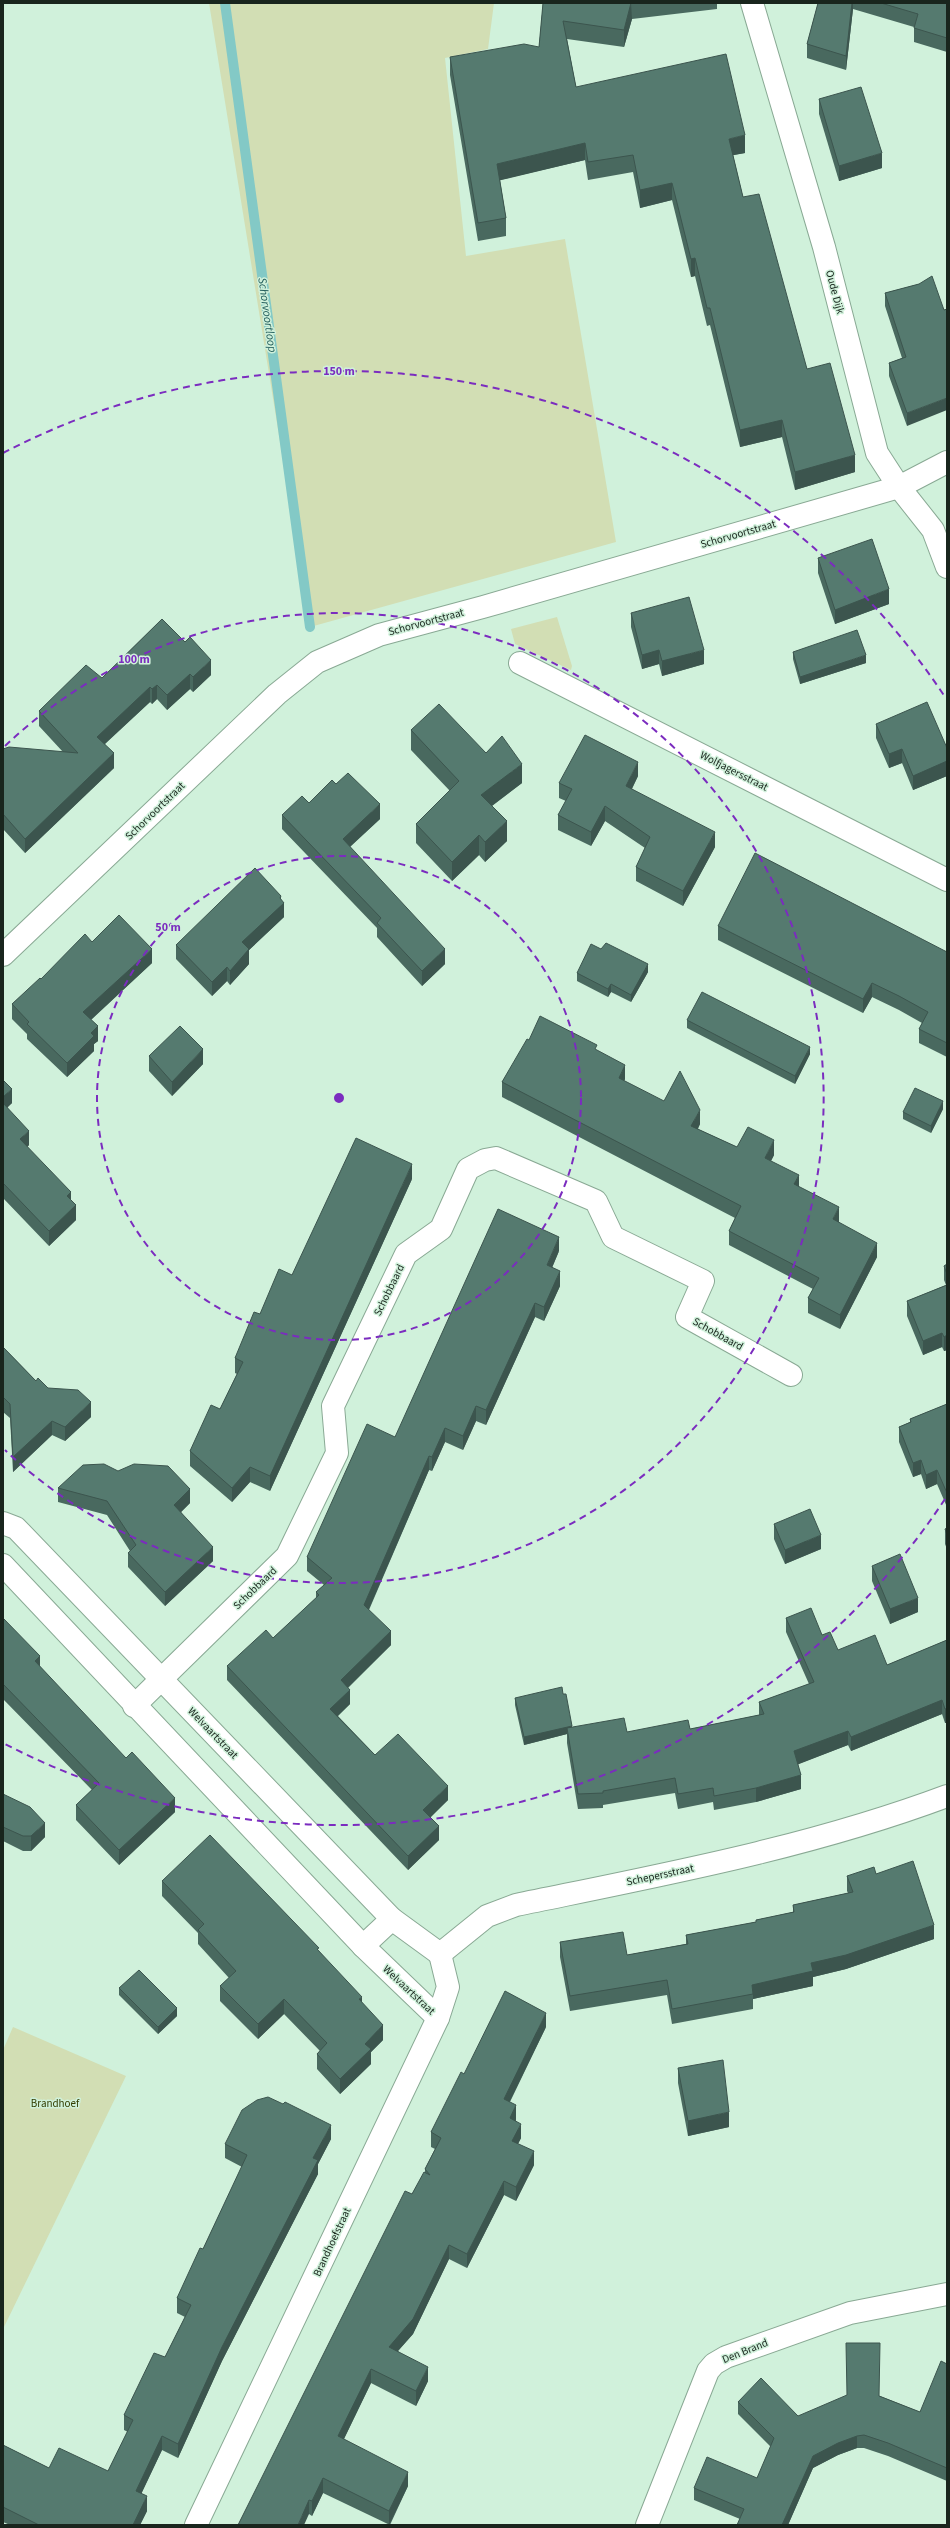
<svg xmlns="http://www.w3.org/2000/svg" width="950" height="2528" font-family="'Source Sans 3',sans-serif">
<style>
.green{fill:#d2deb4}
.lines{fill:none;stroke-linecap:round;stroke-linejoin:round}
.stream{stroke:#83c9c6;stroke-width:10}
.minor-casing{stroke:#89a994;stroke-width:24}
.minor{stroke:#fff;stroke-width:22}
.wall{fill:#49695f}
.shaded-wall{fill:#3c554e}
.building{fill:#557a6f;stroke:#3c554e}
.ring{fill:none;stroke:#7b2cbf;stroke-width:2;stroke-dasharray:7 5}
.labels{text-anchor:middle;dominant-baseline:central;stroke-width:3;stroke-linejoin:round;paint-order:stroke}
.street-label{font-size:11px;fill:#19251d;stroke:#d0f1db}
.park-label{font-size:11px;fill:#323d00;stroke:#d0f1db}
.water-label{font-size:12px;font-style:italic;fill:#235e5c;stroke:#d0f1db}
.centre{fill:#7b2cbf;stroke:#d0f1db;stroke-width:2}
.ring-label{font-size:12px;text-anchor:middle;font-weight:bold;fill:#7b2cbf;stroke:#d0f1db;stroke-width:3;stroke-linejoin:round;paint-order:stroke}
</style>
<rect width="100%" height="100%" fill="#d0f1db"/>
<g class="green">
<polygon points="209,3 494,3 488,49 445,58 466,256 565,239 616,542 310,627"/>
<polygon points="557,617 572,666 571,670 515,644 511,629"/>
<polygon points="13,2027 126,2076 4,2327 3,2050"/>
</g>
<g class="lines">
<polyline class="stream" points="225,3 310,627"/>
<g class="minor-casing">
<g id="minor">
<polyline points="752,3 824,247 877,453 899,487 933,530 947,567"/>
<polyline points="520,663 947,880"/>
<polyline points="3,955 277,694 317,662 379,635 483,607 899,487 947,462"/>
<path d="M3,1523L16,1528L392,1919L440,1954L487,1916L516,1905C661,1875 808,1848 947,1796"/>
<polyline points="3,1565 363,1946 438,2018"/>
<polyline points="134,1706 287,1556 337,1453 333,1406 406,1254 441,1229 468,1169 485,1160 496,1158 596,1201 613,1237 703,1281 687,1317 791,1375"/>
<polyline points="363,1946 392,1919"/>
<polyline points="196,2525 438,2018 448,1987 440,1954"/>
<polyline points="647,2525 708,2371 714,2364 726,2357 850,2313 947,2294"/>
</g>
</g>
<use href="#minor" class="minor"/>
</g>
<g class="wall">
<polygon points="543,3 717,3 717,9 632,19 624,47 567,39 576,87 745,153 733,155 743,197 807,369 855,472 795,490 782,437 740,447 710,325 707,326 695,276 691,277 672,200 640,208 633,172 588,180 585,160 500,180 506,218 506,236 478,241 450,75 450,57 539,47"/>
<polygon points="818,3 947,3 947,52 914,42 914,27 853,9 846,70 807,58 807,44"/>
<polygon points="819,99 882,168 839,181 819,114"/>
<polygon points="919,284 907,426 889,376 889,363 902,358 885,306 885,293"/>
<polygon points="818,558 889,604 835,624 818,573"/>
<polygon points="631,613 704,664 662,676 659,664 642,669 631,627"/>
<polygon points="162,619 211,675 193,692 190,689 167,710 157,699 152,704 150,702 105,744 114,768 25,853 3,829 3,749 63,752 39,726 39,711 102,678"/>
<polygon points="793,652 866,663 800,684 793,659"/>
<polygon points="876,724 947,748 947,776 913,790 902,763 889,768 876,738"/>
<polygon points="411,730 486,753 522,783 492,806 507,841 485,862 479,855 452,881 416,843 416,824 450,791 411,750"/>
<polygon points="638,776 632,789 715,847 683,906 636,881 636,867 645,848 605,821 591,846 558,830 558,815 566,801 559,798 559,783"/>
<polygon points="336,784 380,819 350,847 445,964 422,986 377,937 377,928 282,829 282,815 309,803"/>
<polygon points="281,900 284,917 249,950 249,964 230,985 227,981 212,996 176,959 176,945"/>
<polygon points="718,926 947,952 947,1057 919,1043 919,1029 922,1023 899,1010 872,997 863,1013 718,940"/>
<polygon points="92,942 152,963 91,1020 98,1041 94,1044 94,1051 67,1077 27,1039 27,1034 12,1019 12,1004 41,979"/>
<polygon points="601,949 648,972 631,1002 611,992 608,997 577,981 577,973"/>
<polygon points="687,1020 810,1054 795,1084 687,1028"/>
<polygon points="529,1040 597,1051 625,1079 624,1081 700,1124 698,1129 737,1147 774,1155 771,1161 799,1187 839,1222 877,1257 840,1329 808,1313 808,1298 813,1289 729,1245 729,1231 735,1218 502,1097 502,1082"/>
<polygon points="149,1056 203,1064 172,1096 149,1071"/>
<polygon points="3,1080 12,1103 7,1107 29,1145 27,1147 71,1200 76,1220 49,1246 3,1198"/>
<polygon points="943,1109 931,1133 903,1119 903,1112"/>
<polygon points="412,1179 270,1491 250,1482 232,1502 190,1466 190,1451 220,1409 237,1374 235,1373 235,1358 260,1314 292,1275"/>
<polygon points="559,1251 552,1268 560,1286 544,1321 535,1317 486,1425 476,1421 463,1450 445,1442 432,1471 429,1470 369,1610 391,1645 348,1688 350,1704 338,1716 375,1755 448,1800 430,1817 439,1840 408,1870 227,1680 227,1666 273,1638 316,1598 316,1592 324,1585 307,1571 307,1557 395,1437"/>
<polygon points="947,1264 947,1350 944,1351 942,1347 923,1355 907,1316 907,1301 946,1285 944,1280 944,1266"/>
<polygon points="3,1347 36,1381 48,1388 91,1417 65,1441 52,1435 13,1472 10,1418 3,1412"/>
<polygon points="947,1404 947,1507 937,1484 926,1489 921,1474 913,1477 899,1442 899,1427 910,1422 910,1419"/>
<polygon points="118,1471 190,1503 181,1512 213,1561 165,1606 128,1567 128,1553 130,1551 107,1515 58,1502 58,1488"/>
<polygon points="774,1524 821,1549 785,1564 774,1539"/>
<polygon points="947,1528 947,1549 945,1544 945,1529"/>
<polygon points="872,1566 918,1612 890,1624 872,1581"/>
<polygon points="3,1618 40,1667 175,1812 119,1865 76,1820 76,1805 92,1790 3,1699"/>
<polygon points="786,1618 822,1635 838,1650 887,1665 947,1640 945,1723 942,1714 851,1751 848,1745 798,1764 801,1789 756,1802 714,1810 713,1802 678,1809 675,1793 603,1805 603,1808 578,1809 567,1743 567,1734 524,1745 515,1705 515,1698 563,1694 572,1727 627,1732 690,1729 759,1715 759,1702 809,1684 786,1632"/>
<polygon points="3,1794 45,1837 31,1851 23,1851 3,1841"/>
<polygon points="876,1874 934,1939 846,1969 813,1977 813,1986 753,1999 753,2009 672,2024 667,1995 570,2011 560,1957 560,1942 627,1955 686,1944 686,1935 756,1922 756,1920 793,1912 793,1905 848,1893 847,1891 847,1876"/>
<polygon points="162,1881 319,1951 362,2003 383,2040 371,2052 371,2064 340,2094 317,2069 317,2054 320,2051 284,2014 258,2039 220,2001 220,1986 229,1978 198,1944 198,1933 162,1896"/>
<polygon points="119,1988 177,2016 158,2034 119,1995"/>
<polygon points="546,2027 510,2102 516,2119 516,2121 521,2138 518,2144 534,2165 516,2201 504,2195 467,2268 449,2259 413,2334 398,2351 428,2381 416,2406 371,2383 344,2439 408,2486 390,2525 323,2493 312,2516 309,2514 238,2525 412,2194 425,2172 425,2169 435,2149 431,2147 431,2132 464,2074"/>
<polygon points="678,2068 729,2127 688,2136 678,2083"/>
<polygon points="331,2139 318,2164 318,2174 222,2361 178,2458 162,2450 141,2494 147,2511 140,2525 10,2525 3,2522 3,2445 49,2468 108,2471 128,2432 124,2430 124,2415 165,2357 185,2317 177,2313 177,2298 203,2249 242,2167 225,2158 225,2144"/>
<polygon points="947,2364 947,2481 888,2456 864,2448 857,2448 838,2455 813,2468 788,2525 737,2525 740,2519 694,2500 694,2488 757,2478 771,2447 738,2414 738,2402 798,2416 880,2396 920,2412"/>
</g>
<g class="shaded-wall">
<polygon points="631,3 632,19 624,47 624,30"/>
<polygon points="852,3 853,3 853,9 846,70 846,56"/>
<polygon points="745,135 745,153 729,156 729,139"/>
<polygon points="585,143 585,160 497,181 497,164"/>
<polygon points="882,153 882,168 839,181 839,166"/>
<polygon points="672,183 672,200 640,208 640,190"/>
<polygon points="695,258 695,276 691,277 691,259"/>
<polygon points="947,398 947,410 907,426 907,413"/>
<polygon points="782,420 782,437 740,447 740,430"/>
<polygon points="855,455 855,472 795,490 795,472"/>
<polygon points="889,589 889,604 835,624 835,610"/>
<polygon points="659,650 659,664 642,669 642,655"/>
<polygon points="704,650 704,664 662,676 662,661"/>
<polygon points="866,655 866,663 800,684 800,677"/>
<polygon points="211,660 211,675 193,692 193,677"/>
<polygon points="190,674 190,689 167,710 167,695"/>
<polygon points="157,685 157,699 152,704 152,689"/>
<polygon points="150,687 150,702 97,751 97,737"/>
<polygon points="902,749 902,763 889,768 889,754"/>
<polygon points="114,753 114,768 25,853 25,839"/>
<polygon points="947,761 947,776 913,790 913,776"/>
<polygon points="638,762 638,776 626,800 626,786"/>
<polygon points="522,764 522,783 481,814 481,795"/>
<polygon points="380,804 380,819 343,853 343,839"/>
<polygon points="605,806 605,821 591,846 591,832"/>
<polygon points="507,821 507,841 485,862 485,842"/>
<polygon points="715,832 715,847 683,906 683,891"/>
<polygon points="479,835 479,855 452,881 452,862"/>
<polygon points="281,896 281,905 284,903 284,917 249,950 249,964 230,985 230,971 242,942"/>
<polygon points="152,949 152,963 83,1027 83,1012"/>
<polygon points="445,949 445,964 422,986 422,971"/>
<polygon points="648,964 648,972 631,1002 631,995"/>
<polygon points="227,967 227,981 212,996 212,982"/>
<polygon points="872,983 872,997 863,1013 863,999"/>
<polygon points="611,984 611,992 608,997 608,989"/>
<polygon points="98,1026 98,1041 94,1044 94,1051 67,1077 67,1063 91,1033"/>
<polygon points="810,1047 810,1054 795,1084 795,1076"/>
<polygon points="203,1049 203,1064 172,1096 172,1082"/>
<polygon points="625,1065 625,1079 619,1093 619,1078"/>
<polygon points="12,1089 12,1103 3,1112 3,1097"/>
<polygon points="943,1101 943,1109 931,1133 931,1126"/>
<polygon points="700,1110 700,1124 691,1140 691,1126"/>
<polygon points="29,1131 29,1145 20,1154 20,1139"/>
<polygon points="774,1140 774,1155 765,1172 765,1158"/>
<polygon points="412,1164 412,1179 270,1491 270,1476"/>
<polygon points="799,1175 799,1189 794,1184"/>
<polygon points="71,1192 71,1207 67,1196"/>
<polygon points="76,1205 76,1220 49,1246 49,1231"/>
<polygon points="839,1207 839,1222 833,1234 833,1219"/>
<polygon points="559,1237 559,1251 547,1279 547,1265"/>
<polygon points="877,1243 877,1257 840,1329 840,1315"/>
<polygon points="560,1271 560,1286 544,1321 544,1307"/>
<polygon points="535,1303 535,1317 486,1425 486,1410"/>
<polygon points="942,1333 942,1347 923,1355 923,1341"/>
<polygon points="947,1335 947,1350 944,1351 944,1337"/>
<polygon points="91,1402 91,1417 65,1441 65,1427"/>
<polygon points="476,1406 476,1421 463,1450 463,1436"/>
<polygon points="52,1421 52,1435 13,1472 13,1457"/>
<polygon points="445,1428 445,1442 432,1471 432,1457"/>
<polygon points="429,1456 429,1470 364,1620 364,1605"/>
<polygon points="921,1460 921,1474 913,1477 913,1463"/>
<polygon points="250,1467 250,1482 232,1502 232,1488"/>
<polygon points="937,1470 937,1484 926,1489 926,1475"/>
<polygon points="190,1489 190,1503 174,1519 174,1505"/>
<polygon points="821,1535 821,1549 785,1564 785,1550"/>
<polygon points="213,1547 213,1561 165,1606 165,1592"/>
<polygon points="918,1598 918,1612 890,1624 890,1609"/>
<polygon points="391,1631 391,1645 341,1694 341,1680"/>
<polygon points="40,1656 40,1671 35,1661"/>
<polygon points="350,1690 350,1704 330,1723 330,1709"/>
<polygon points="942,1700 942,1714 851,1751 851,1737"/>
<polygon points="947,1708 947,1723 945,1723 945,1709"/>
<polygon points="572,1726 572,1733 567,1728 567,1734 524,1745 524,1737"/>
<polygon points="848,1731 848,1745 794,1766 794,1751"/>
<polygon points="801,1775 801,1789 756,1802 756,1788"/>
<polygon points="448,1786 448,1800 423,1825 423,1810"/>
<polygon points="175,1798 175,1812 119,1865 119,1850"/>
<polygon points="45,1823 45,1837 31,1851 31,1836"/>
<polygon points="439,1826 439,1840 408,1870 408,1856"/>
<polygon points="934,1925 934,1939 846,1969 813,1977 813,1986 753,1999 753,1994 752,1985 811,1963"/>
<polygon points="362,1997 362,2012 359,1999"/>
<polygon points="284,1999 284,2014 258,2039 258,2024"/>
<polygon points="177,2008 177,2016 158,2034 158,2027"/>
<polygon points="546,2013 546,2027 504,2113 504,2099"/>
<polygon points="383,2025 383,2040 371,2052 371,2064 340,2094 340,2079 365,2044"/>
<polygon points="516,2105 516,2119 510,2133 510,2118"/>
<polygon points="729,2112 729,2127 688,2136 688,2121"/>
<polygon points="521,2124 521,2138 512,2155 512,2141"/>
<polygon points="331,2125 331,2139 318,2164 318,2174 222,2361 178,2458 178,2444 222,2347 313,2158"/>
<polygon points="534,2151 534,2165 516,2201 516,2187"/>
<polygon points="504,2181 504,2195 467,2268 467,2254"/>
<polygon points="449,2245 449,2259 413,2334 389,2361 389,2347"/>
<polygon points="428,2367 428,2381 416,2406 416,2391"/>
<polygon points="371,2369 371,2383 338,2451 338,2436"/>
<polygon points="162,2436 162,2450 136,2505 136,2491"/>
<polygon points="857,2436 857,2448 838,2455 813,2468 788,2525 782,2525 813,2456 838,2443"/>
<polygon points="408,2472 408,2486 389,2525 389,2511"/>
<polygon points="323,2478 323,2493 312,2516 312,2501"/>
<polygon points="147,2496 147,2511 140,2525 133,2525"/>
<polygon points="309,2500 309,2514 304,2525 298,2525"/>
</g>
<g class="building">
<polygon points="543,3 631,3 624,30 563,21 576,87 726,54 745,135 729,139 743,197 759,194 807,369 830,363 855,455 795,472 782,420 740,430 710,308 707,308 695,258 691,259 672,183 640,190 633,155 588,162 585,143 497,164 506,218 478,223 450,57 524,44 539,47"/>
<polygon points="818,3 852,3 846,56 807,44"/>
<polygon points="881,3 947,3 947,38 914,28 918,14"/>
<polygon points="861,87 882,153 839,166 819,99"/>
<polygon points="932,276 944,310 947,309 947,398 907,413 889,363 906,357 885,293 919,284"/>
<polygon points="872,539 889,589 835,610 818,558"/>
<polygon points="689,597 704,650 662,661 659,650 642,655 631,613"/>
<polygon points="162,619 185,642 190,637 211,660 193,677 190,674 167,695 157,685 152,689 150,687 97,737 114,753 25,839 3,814 3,749 9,747 78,753 39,711 86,665 102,678"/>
<polygon points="857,630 866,655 800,677 793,652"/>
<polygon points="927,702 947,748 947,761 913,776 902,749 889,754 876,724"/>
<polygon points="439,704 486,753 502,736 522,764 481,795 507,821 485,842 479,835 452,862 416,824 459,781 411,730"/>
<polygon points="585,735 638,762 626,786 715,832 683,891 636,867 650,837 605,806 591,832 558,815 572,789 559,783"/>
<polygon points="348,773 380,804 343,839 445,949 422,971 377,923 381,918 282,815 302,796 309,803 332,780 336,784"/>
<polygon points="755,853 947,952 947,1043 919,1029 928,1012 899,996 872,983 863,999 718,926"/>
<polygon points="255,868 281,896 280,898 284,903 242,942 249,949 230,971 227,967 212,982 176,945"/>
<polygon points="119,915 152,949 83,1012 98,1026 91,1033 94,1036 67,1063 27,1024 29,1022 12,1004 40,978 41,979 85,934 92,942"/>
<polygon points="606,943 648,964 631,995 611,984 608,989 577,973 591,944 601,949"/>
<polygon points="702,992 810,1047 795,1076 687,1020"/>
<polygon points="540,1016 597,1045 595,1049 625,1065 619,1078 664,1101 680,1071 700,1110 691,1126 737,1147 748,1127 774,1140 765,1158 799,1175 794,1184 839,1207 833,1219 877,1243 840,1315 808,1298 819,1278 729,1231 741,1206 502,1082 527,1039 529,1040"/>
<polygon points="180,1026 203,1049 172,1082 149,1056"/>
<polygon points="3,1080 12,1089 3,1097"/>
<polygon points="915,1088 943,1101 931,1126 903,1112"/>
<polygon points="3,1103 29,1131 20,1139 71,1192 67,1196 76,1205 49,1231 3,1183"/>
<polygon points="356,1138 412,1164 270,1476 250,1467 232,1488 190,1451 211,1405 220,1409 243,1362 235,1358 254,1312 260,1314 279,1269 292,1275"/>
<polygon points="498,1209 559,1237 547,1265 560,1271 544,1307 535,1303 486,1410 476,1406 463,1436 445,1428 432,1457 429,1456 364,1605 391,1631 341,1680 350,1690 330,1709 375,1755 398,1734 448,1786 423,1810 439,1826 408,1856 227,1666 266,1630 273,1638 319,1595 316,1592 332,1578 307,1557 367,1424 395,1437"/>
<polygon points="947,1264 947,1274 944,1266"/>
<polygon points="947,1285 947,1335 944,1337 942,1333 923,1341 907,1301"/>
<polygon points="3,1347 36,1381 38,1378 48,1388 78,1390 91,1402 65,1427 52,1421 13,1457 10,1404 3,1397"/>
<polygon points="947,1404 947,1493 937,1470 926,1475 921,1460 913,1463 899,1427 911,1422 910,1419"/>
<polygon points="104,1464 118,1471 134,1464 168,1466 190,1489 174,1505 213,1547 165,1592 128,1553 136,1545 107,1501 58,1488 83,1465"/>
<polygon points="810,1509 821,1535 785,1550 774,1524"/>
<polygon points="947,1528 947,1535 945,1529"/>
<polygon points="900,1554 918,1598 890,1609 872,1566"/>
<polygon points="811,1608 822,1635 830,1632 838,1650 875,1635 887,1665 947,1640 947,1708 945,1709 942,1700 851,1737 848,1731 794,1751 801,1775 756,1788 714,1796 713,1788 678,1794 675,1778 603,1791 603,1793 578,1794 567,1728 624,1718 627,1732 688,1720 690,1729 764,1714 759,1702 814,1682 786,1618"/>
<polygon points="3,1618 40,1656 35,1661 126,1758 132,1752 175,1798 119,1850 76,1805 99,1783 3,1684"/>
<polygon points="562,1687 563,1694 566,1694 572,1726 524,1737 515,1698"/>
<polygon points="3,1794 30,1807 45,1823 31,1836 23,1836 3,1827"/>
<polygon points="210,1835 319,1948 317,1949 362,1997 359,1999 383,2025 365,2044 371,2049 340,2079 317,2054 327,2043 284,1999 258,2024 220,1986 236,1971 198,1930 204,1924 162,1881"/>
<polygon points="913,1861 934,1925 846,1955 811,1963 813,1971 752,1985 753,1994 672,2009 667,1980 570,1996 560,1942 623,1932 627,1955 688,1944 686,1935 756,1922 756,1920 794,1912 793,1905 853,1892 847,1876 874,1867 876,1874"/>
<polygon points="139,1970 177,2008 158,2027 119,1988"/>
<polygon points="505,1991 546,2013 504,2099 516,2105 510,2118 521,2124 512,2141 534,2151 516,2187 504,2181 467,2254 449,2245 413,2319 389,2347 428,2367 416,2391 371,2369 338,2436 408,2472 389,2511 323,2478 312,2501 309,2500 298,2525 238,2525 405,2191 412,2194 424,2172 430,2175 425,2169 441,2138 431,2132 461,2072 464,2074"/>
<polygon points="723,2060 729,2112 688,2121 678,2068"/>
<polygon points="268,2097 283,2104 285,2102 331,2125 313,2158 318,2160 222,2347 178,2444 162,2436 136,2491 147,2496 133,2525 39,2525 3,2507 3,2445 49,2468 59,2448 108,2471 133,2420 124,2415 154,2353 165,2357 191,2305 177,2298 200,2248 203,2249 247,2155 225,2144 242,2110 257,2100"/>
<polygon points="846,2343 880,2343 879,2396 920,2412 941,2361 947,2364 947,2468 888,2443 864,2435 857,2436 838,2443 813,2456 782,2525 737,2525 744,2509 694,2488 707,2457 757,2478 774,2438 738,2402 761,2378 798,2416 847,2395"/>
</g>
<g class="ring">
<circle cx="339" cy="1098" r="242"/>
<path d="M5 746A485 485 0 1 1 5 1450"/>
<path d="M945 1499A727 727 0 0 1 3 1743M3 453A727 727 0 0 1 945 697"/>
</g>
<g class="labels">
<g class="street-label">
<text transform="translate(835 292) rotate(75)">Oude Dijk</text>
<text transform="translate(738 534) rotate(-16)">Schorvoortstraat</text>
<text transform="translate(426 622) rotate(-15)">Schorvoortstraat</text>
<text transform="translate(734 771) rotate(27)">Wolfjagersstraat</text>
<text transform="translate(155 811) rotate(-44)">Schorvoortstraat</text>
<text transform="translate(389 1290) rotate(-64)">Schobbaard</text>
<text transform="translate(718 1334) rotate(29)">Schobbaard</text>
<text transform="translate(255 1588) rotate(-44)">Schobbaard</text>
<text transform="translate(213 1733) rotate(46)">Welvaartstraat</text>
<text transform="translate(660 1875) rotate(-12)">Schepersstraat</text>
<text transform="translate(409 1990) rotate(43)">Welvaartstraat</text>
<text transform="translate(332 2242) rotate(-65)">Brandhoefstraat</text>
<text transform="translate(745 2351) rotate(-22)">Den Brand</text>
</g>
<g class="park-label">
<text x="55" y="2103">Brandhoef</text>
</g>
<g class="water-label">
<text transform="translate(267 315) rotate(82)">Schorvoortloop</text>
</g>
</g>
<circle cx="339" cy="1098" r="6" class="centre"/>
<g class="ring-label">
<text x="339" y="375">150 m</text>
<text x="134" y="663">100 m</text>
<text x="168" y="931">50 m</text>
</g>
<rect width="950" height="2528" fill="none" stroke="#19251d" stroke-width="8"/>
</svg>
